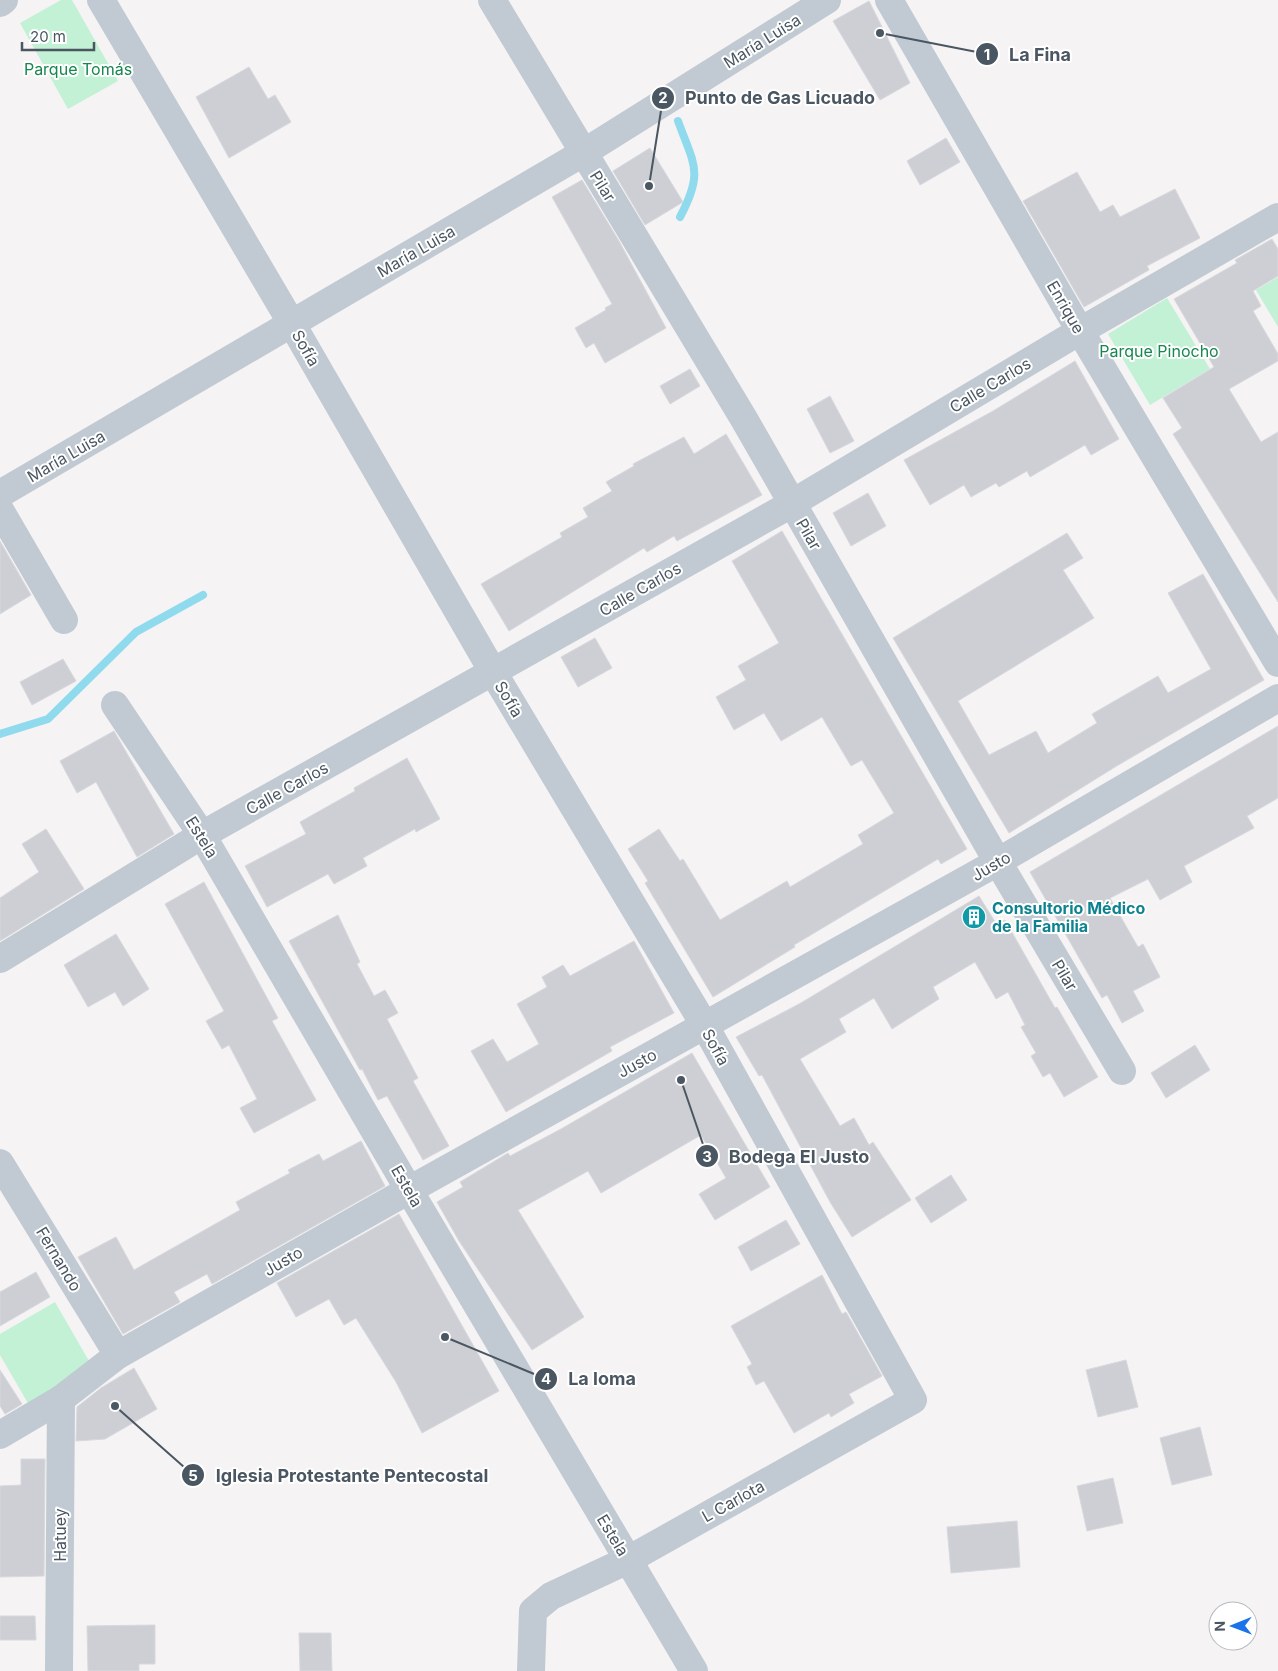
<svg xmlns="http://www.w3.org/2000/svg" width="1278" height="1671" font-family="Inter,sans-serif">
<style>
.green{fill:#c3f1d5}
.lines{fill:none;stroke-linecap:round;stroke-linejoin:round}
.stream{stroke:#90daee;stroke-width:8}
.building{fill:#cdcfd5;stroke:#d7d9de}
.minor{stroke:#c1cad2;stroke-width:28}
.labels{text-anchor:middle;dominant-baseline:central;stroke-width:4;stroke-linejoin:round;paint-order:stroke}
.street-label{font-size:16px;fill:#4a5661;stroke:#fff}
.park-label{font-size:16px;fill:#17864f;stroke:#fff}
.culture-label{font-size:16px;font-weight:bold;fill:#0d838f;stroke:#fff;text-anchor:start}
.leader{fill:none;stroke:#4a5661;stroke-width:2}
.callout-dot{fill:#4a5661;stroke:#fff;stroke-width:2}
.mark-label{font-size:15px;text-anchor:middle;font-weight:bold;fill:#fff}
.callout-label{font-size:18px;text-anchor:middle;font-weight:bold;fill:#4a5661;stroke:#fff;stroke-width:4;stroke-linejoin:round;paint-order:stroke}
</style>
<rect width="100%" height="100%" fill="#f5f3f3"/>
<g class="green">
<polygon points="61,0 72,0 118,81 68,109 20,23"/>
<polygon points="1278,277 1278,327 1256,290"/>
<polygon points="1167,298 1210,369 1150,405 1108,334"/>
<polygon points="55,1302 93,1368 29,1405 0,1355 0,1334"/>
</g>
<g class="lines">
<g class="stream">
<path d="M678,121C694,165 704,172 680,217"/>
<polyline points="0,734 48,719 136,632 203,595"/>
</g>
</g>
<g class="building">
<polygon points="869,1 910,83 880,100 833,21"/>
<polygon points="249,67 268,99 275,95 291,122 229,158 196,97"/>
<polygon points="946,138 960,162 920,185 907,161"/>
<polygon points="650,148 683,202 645,225 613,171"/>
<polygon points="1077,172 1100,212 1113,205 1120,217 1175,189 1200,238 1147,266 1149,270 1084,307 1023,201"/>
<polygon points="582,180 619,241 666,328 605,363 594,343 586,348 575,328 606,310 605,308 612,304 552,197"/>
<polygon points="1272,239 1278,249 1278,276 1253,291 1261,306 1253,311 1278,354 1278,361 1229,389 1261,442 1278,432 1278,602 1173,434 1182,428 1163,398 1214,367 1174,299 1237,263 1235,260"/>
<polygon points="1075,361 1119,439 1091,455 1085,445 1030,477 1027,471 999,487 996,483 971,497 964,485 930,505 904,460 993,411"/>
<polygon points="690,369 700,386 670,404 660,386"/>
<polygon points="830,396 854,441 830,453 807,409"/>
<polygon points="726,434 762,495 677,541 674,536 647,552 644,548 509,631 481,584 562,537 560,533 588,517 583,508 612,491 606,482 634,466 633,464 684,437 694,454"/>
<polygon points="868,493 886,526 851,546 833,513"/>
<polygon points="782,531 967,849 941,864 938,859 794,945 795,947 713,997 645,883 648,881 628,849 659,829 680,861 683,859 720,920 787,881 790,887 863,844 858,835 894,813 862,760 851,766 822,717 781,741 764,713 734,730 716,697 746,680 738,666 779,643 732,561"/>
<polygon points="1067,533 1083,558 1063,570 1094,618 958,701 989,755 1036,731 1048,753 1097,723 1092,714 1158,676 1168,693 1211,669 1168,593 1203,574 1264,680 1115,767 1009,833 893,638"/>
<polygon points="0,541 31,595 0,614"/>
<polygon points="595,638 612,668 578,687 561,657"/>
<polygon points="63,659 76,681 32,705 20,682"/>
<polygon points="1278,726 1278,798 1247,816 1254,828 1184,866 1192,882 1160,900 1148,879 1110,898 1138,947 1143,944 1160,977 1133,991 1144,1011 1122,1023 1107,995 1102,998 1030,872"/>
<polygon points="114,731 174,834 137,857 96,782 77,793 60,761"/>
<polygon points="407,758 440,819 416,832 415,829 363,858 367,866 334,884 328,874 267,907 245,866 306,834 300,822 355,791 354,788"/>
<polygon points="46,829 84,889 0,941 0,898 39,872 22,844"/>
<polygon points="204,882 278,1018 272,1021 316,1100 254,1133 240,1108 257,1099 229,1045 222,1049 206,1021 224,1011 165,904"/>
<polygon points="979,896 997,925 1005,920 1055,1008 1057,1007 1098,1077 1064,1097 1050,1073 1043,1077 1031,1056 1036,1053 1021,1027 1025,1025 1008,992 996,999 975,962 933,987 939,999 892,1029 874,998 839,1019 846,1032 800,1059 840,1126 854,1118 869,1145 873,1142 911,1200 852,1237 830,1202 762,1075 759,1076 736,1037 799,1004"/>
<polygon points="338,915 360,962 357,964 374,996 385,990 398,1013 387,1019 418,1078 413,1081 449,1146 423,1160 387,1096 378,1100 362,1069 360,1070 289,941"/>
<polygon points="116,934 149,989 123,1006 115,992 88,1007 64,965"/>
<polygon points="634,941 674,1013 610,1047 612,1051 506,1112 471,1051 493,1039 507,1062 539,1044 517,1004 547,987 542,977 563,965 570,976"/>
<polygon points="1195,1045 1210,1070 1166,1098 1151,1073"/>
<polygon points="692,1053 770,1187 715,1220 699,1194 726,1178 701,1135 601,1193 588,1171 518,1210 584,1317 532,1350 459,1241 437,1202 463,1187 460,1182 508,1153 510,1156 561,1129"/>
<polygon points="361,1141 385,1186 212,1284 207,1274 174,1292 180,1302 123,1334 78,1257 116,1237 134,1270 240,1210 236,1202 290,1173 288,1170 319,1154 323,1161"/>
<polygon points="951,1175 967,1200 931,1223 915,1198"/>
<polygon points="399,1214 499,1391 422,1433 396,1382 356,1318 344,1325 329,1299 296,1317 277,1283"/>
<polygon points="786,1220 800,1244 751,1271 738,1247"/>
<polygon points="36,1272 50,1297 0,1326 0,1292"/>
<polygon points="822,1275 842,1314 846,1312 882,1376 849,1394 854,1403 831,1417 829,1413 794,1433 764,1381 756,1385 747,1367 752,1364 731,1326"/>
<polygon points="1126,1360 1138,1407 1098,1417 1086,1370"/>
<polygon points="134,1368 157,1409 105,1439 76,1441 77,1407 101,1388"/>
<polygon points="0,1370 22,1404 5,1414 0,1406"/>
<polygon points="1200,1427 1212,1475 1172,1485 1160,1438"/>
<polygon points="21,1459 45,1459 44,1576 0,1577 0,1486 21,1485"/>
<polygon points="1113,1478 1123,1523 1087,1531 1077,1486"/>
<polygon points="1017,1521 1020,1567 951,1573 947,1527"/>
<polygon points="0,1616 35,1616 36,1640 0,1640"/>
<polygon points="155,1625 155,1664 139,1664 139,1671 88,1671 87,1626"/>
<polygon points="299,1633 331,1633 332,1671 300,1671"/>
</g>
<g class="lines">
<g class="minor">
<polyline points="101,0 292,324 493,672 705,1026 913,1400 628,1560 551,1596 533,1611 531,1671"/>
<polyline points="492,0 744,419 992,852 1122,1071"/>
<polyline points="889,0 1080,331 1278,663"/>
<polyline points="0,3 4,0"/>
<polyline points="0,494 583,153 827,0"/>
<polyline points="0,510 64,620"/>
<polyline points="115,705 202,835 409,1190 694,1671"/>
<polyline points="0,959 202,835 779,511 1080,331 1278,217"/>
<polyline points="0,1163 118,1355"/>
<polyline points="0,1435 61,1399 118,1355 409,1190 987,868 1278,698"/>
<polyline points="59,1671 61,1399"/>
</g>
</g>
<defs>
<g id="building-disc" transform="scale(1.25)"><circle r="9.5" fill="#0f9aa8" stroke="#fff"/><path d="M-4-6H4V6H1V3H-1V6H-4ZM-2.5-4.3h1.7v1.8h-1.7ZM.8-4.3h1.7v1.8H.8ZM-2.5-1h1.7V.8h-1.7ZM.8-1h1.7V.8H.8Z" fill="#fff"/></g>
</defs>
<g fill-rule="evenodd">
<use href="#building-disc" x="974" y="917"/>
</g>
<g class="labels">
<g class="street-label">
<text transform="translate(762 41) rotate(-32)">María Luisa</text>
<text transform="translate(603 186) rotate(58)">Pilar</text>
<text transform="translate(416 251) rotate(-30)">María Luisa</text>
<text transform="translate(1066 307) rotate(60)">Enrique</text>
<text transform="translate(306 348) rotate(60)">Sofía</text>
<text transform="translate(990 385) rotate(-31)">Calle Carlos</text>
<text transform="translate(66 456) rotate(-30)">María Luisa</text>
<text transform="translate(809 534) rotate(60)">Pilar</text>
<text transform="translate(640 589) rotate(-30)">Calle Carlos</text>
<text transform="translate(509 699) rotate(59)">Sofía</text>
<text transform="translate(287 788) rotate(-29)">Calle Carlos</text>
<text transform="translate(202 837) rotate(58)">Estela</text>
<text transform="translate(991 866) rotate(-30)">Justo</text>
<text transform="translate(1065 975) rotate(59)">Pilar</text>
<text transform="translate(716 1047) rotate(61)">Sofía</text>
<text transform="translate(637 1063) rotate(-29)">Justo</text>
<text transform="translate(407 1186) rotate(60)">Estela</text>
<text transform="translate(59 1259) rotate(59)">Fernando</text>
<text transform="translate(283 1261) rotate(-30)">Justo</text>
<text transform="translate(733 1501) rotate(-29)">L Carlota</text>
<text transform="translate(60 1535) rotate(-90)">Hatuey</text>
<text transform="translate(613 1535) rotate(59)">Estela</text>
</g>
<g class="park-label">
<text x="78" y="69">Parque Tomás</text>
<text x="1159" y="351">Parque Pinocho</text>
</g>
<g class="culture-label">
<text x="992" y="908">Consultorio Médico<tspan x="992" dy="18">de la Familia</tspan></text>
</g>
</g>
<path class="leader" d="M880 33L987 54M649 186L663 98M681 1080L707 1156M445 1337L546 1379M115 1406L193 1475"/>
<g class="callout-dot">
<circle cx="880" cy="33" r="5"/>
<circle cx="649" cy="186" r="5"/>
<circle cx="681" cy="1080" r="5"/>
<circle cx="445" cy="1337" r="5"/>
<circle cx="115" cy="1406" r="5"/>
<circle cx="987" cy="54" r="12"/>
<circle cx="663" cy="98" r="12"/>
<circle cx="707" cy="1156" r="12"/>
<circle cx="546" cy="1379" r="12"/>
<circle cx="193" cy="1475" r="12"/>
</g>
<g class="mark-label">
<text x="987" y="60">1</text>
<text x="663" y="103">2</text>
<text x="707" y="1162">3</text>
<text x="546" y="1384">4</text>
<text x="193" y="1481">5</text>
</g>
<g class="callout-label">
<text x="1040" y="61">La Fina</text>
<text x="780" y="104">Punto de Gas Licuado</text>
<text x="799" y="1163">Bodega El Justo</text>
<text x="602" y="1385">La loma</text>
<text x="352" y="1482">Iglesia Protestante Pentecostal</text>
</g>
<g transform="translate(1233 1626) rotate(269)"><circle r="24" fill="#ffffff" stroke="#b7bbc0"/>
<path d="M0-4L9 19L0 12L-9 19Z" fill="#1a73e8"/>
<text y="-8" font-size="14" font-weight="bold" text-anchor="middle" fill="#4a5661">N</text>
</g>
<path d="M22 42v8h72v-8" fill="none" stroke="#4a5661" stroke-width="2.5"/>
<text x="30" y="42" font-size="15" fill="#4a5661" stroke="#ffffff" stroke-width="4" paint-order="stroke">20 m</text>
</svg>
